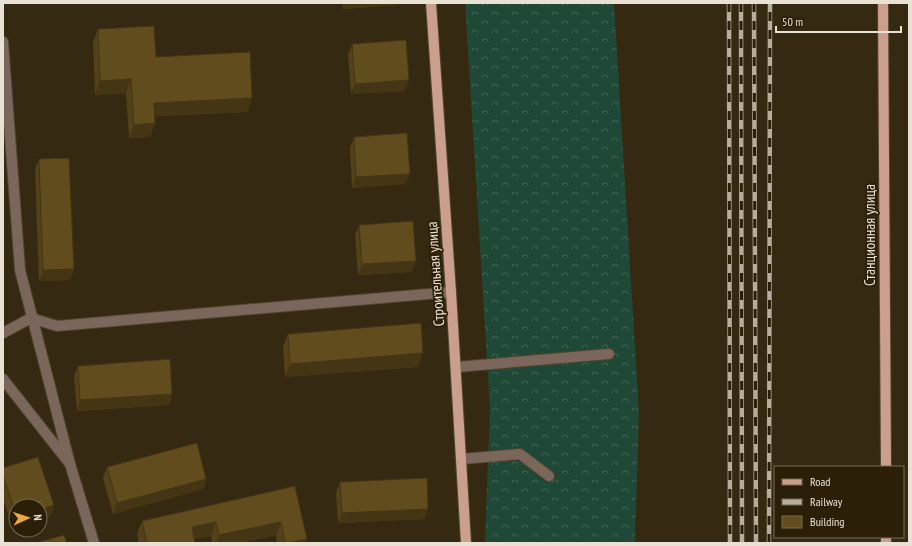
<svg xmlns="http://www.w3.org/2000/svg" width="912" height="546" font-family="'PT Sans Narrow',sans-serif">
<style>
.forest{fill:url(#forest-crowns)}
.lines{fill:none;stroke-linecap:round;stroke-linejoin:round}
.minor-casing{stroke:#524630;stroke-width:12}
.major-casing{stroke:#524630;stroke-width:12}
.minor{stroke:#7b665c;stroke-width:10}
.major{stroke:#ca9f8b;stroke-width:10}
.rail-casing{stroke:#b6ad9c;stroke-width:4.5}
.rail{stroke:#2b2007;stroke-width:3;stroke-dasharray:9;stroke-linecap:butt}
.wall{fill:#53411a}
.shaded-wall{fill:#443515}
.building{fill:#614c1e;stroke:#443515}
.labels{text-anchor:middle;dominant-baseline:central;stroke-width:3.5;stroke-linejoin:round;paint-order:stroke}
.street-label{font-size:15px;fill:#e9e1d3;stroke:#2b2007}
</style>
<defs>
<pattern id="forest-crowns" width="20" height="18" patternUnits="userSpaceOnUse"><rect width="20" height="18" fill="#1f4936"/><path d="M2 6a3 3 0 1 1 6 0M12 15a3 3 0 1 1 6 0" fill="none" stroke="#406352"/></pattern>
</defs>
<rect width="100%" height="100%" fill="#352911"/>
<polygon class="forest" points="465,3 614,3 639,413 635,543 485,543 490,409"/>
<g class="lines">
<g class="minor-casing">
<g id="minor">
<polyline points="3,42 20,270 70,464"/>
<polyline points="3,333 31,318 57,326 451,292"/>
<polyline points="456,367 609,354"/>
<polyline points="3,379 70,464 94,543"/>
<polyline points="462,459 520,454 549,476"/>
</g>
</g>
<g class="major-casing">
<g id="major">
<polyline points="431,3 451,292 466,543"/>
<polyline points="883,3 886,467"/>
<polyline points="886,537 886,543"/>
</g>
</g>
<use href="#minor" class="minor"/>
<use href="#major" class="major"/>
<g class="rail-casing">
<g id="rail">
<polyline points="729,3 730,543"/>
<polyline points="741,3 742,543"/>
<polyline points="754,3 756,543"/>
<polyline points="769,543 770,3"/>
</g>
</g>
<use href="#rail" class="rail"/>
</g>
<g class="wall">
<polygon points="343,3 398,3 397,5 343,9"/>
<polygon points="98,29 156,57 248,112 154,116 155,123 150,137 129,138 126,93 95,95 93,42"/>
<polygon points="352,44 405,91 351,94 348,55"/>
<polygon points="354,137 406,184 352,188 350,148"/>
<polygon points="39,159 74,269 70,280 39,281 35,170"/>
<polygon points="359,225 412,272 358,275 355,235"/>
<polygon points="288,334 418,367 285,377 283,347"/>
<polygon points="78,366 172,394 169,405 77,411 74,376"/>
<polygon points="107,467 206,479 203,489 113,514 103,478"/>
<polygon points="3,468 51,516 16,506 16,528 13,529 3,498"/>
<polygon points="340,482 425,519 338,523 336,493"/>
<polygon points="295,486 305,543 277,543 276,535 241,543 212,543 211,536 195,539 195,543 139,543 137,534 142,521"/>
</g>
<g class="shaded-wall">
<polygon points="345,3 398,3 397,5 343,9"/>
<polygon points="131,79 126,93 95,95 100,81"/>
<polygon points="409,80 405,91 351,94 355,84"/>
<polygon points="252,98 248,112 149,117 154,103"/>
<polygon points="155,123 150,137 129,138 134,125"/>
<polygon points="410,174 406,184 352,188 356,177"/>
<polygon points="416,261 412,272 358,275 362,264"/>
<polygon points="74,269 70,280 39,281 43,270"/>
<polygon points="423,353 418,367 285,377 290,364"/>
<polygon points="172,394 169,405 77,411 80,400"/>
<polygon points="206,479 203,489 113,514 117,503"/>
<polygon points="54,505 51,516 40,520 40,510"/>
<polygon points="428,509 425,519 338,523 342,513"/>
<polygon points="16,520 16,528 13,529"/>
<polygon points="216,522 211,536 187,541 192,527"/>
<polygon points="281,522 276,535 241,543 216,543 219,535"/>
<polygon points="307,539 305,543 286,543"/>
</g>
<g class="building">
<polygon points="154,26 156,57 250,52 252,98 154,103 155,123 134,125 131,79 100,81 98,29"/>
<polygon points="406,40 409,80 355,84 352,44"/>
<polygon points="407,133 410,174 356,177 354,137"/>
<polygon points="69,158 74,269 43,270 39,159"/>
<polygon points="413,221 416,261 362,264 359,225"/>
<polygon points="421,323 423,353 290,364 288,334"/>
<polygon points="170,359 172,394 80,400 78,366"/>
<polygon points="197,443 206,479 117,503 107,467"/>
<polygon points="38,457 54,505 40,510 40,506 16,506 16,515 3,475 3,468"/>
<polygon points="427,478 428,509 342,513 340,482"/>
<polygon points="295,486 307,539 285,543 281,522 219,535 216,522 192,527 195,543 147,543 142,521"/>
<polygon points="64,535 67,543 36,543"/>
</g>
<g class="labels">
<g class="street-label">
<text transform="translate(869 235) rotate(-90)">Станционная улица</text>
<text transform="translate(435 274) rotate(-94)">Строительная улица</text>
</g>
</g>
<rect width="912" height="546" fill="none" stroke="#e9e1d3" stroke-width="8"/>
<rect x="774" y="466" width="130" height="72" fill="#2b2007" stroke="#776d59"/>
<rect x="782" y="479" width="20" height="6" fill="#ca9f8b" stroke="#776d59"/>
<text x="810" y="486" font-size="12" fill="#e9e1d3">Road</text>
<rect x="782" y="499" width="20" height="6" fill="#b6ad9c" stroke="#776d59"/>
<text x="810" y="506" font-size="12" fill="#e9e1d3">Railway</text>
<rect x="782" y="516" width="20" height="12" fill="#614c1e" stroke="#776d59"/>
<text x="810" y="526" font-size="12" fill="#e9e1d3">Building</text>
<g transform="translate(28 518) rotate(87)"><circle r="19" fill="#2b2007" stroke="#776d59"/>
<path d="M0-3L7 15L0 10L-7 15Z" fill="#eea73c"/>
<text y="-6" font-size="11" font-weight="bold" text-anchor="middle" fill="#e9e1d3">N</text>
</g>
<path d="M776 26v6h125v-6" fill="none" stroke="#e9e1d3" stroke-width="2"/>
<text x="782" y="26" font-size="12" fill="#e9e1d3" stroke="#2b2007" stroke-width="3" paint-order="stroke">50 m</text>
</svg>
